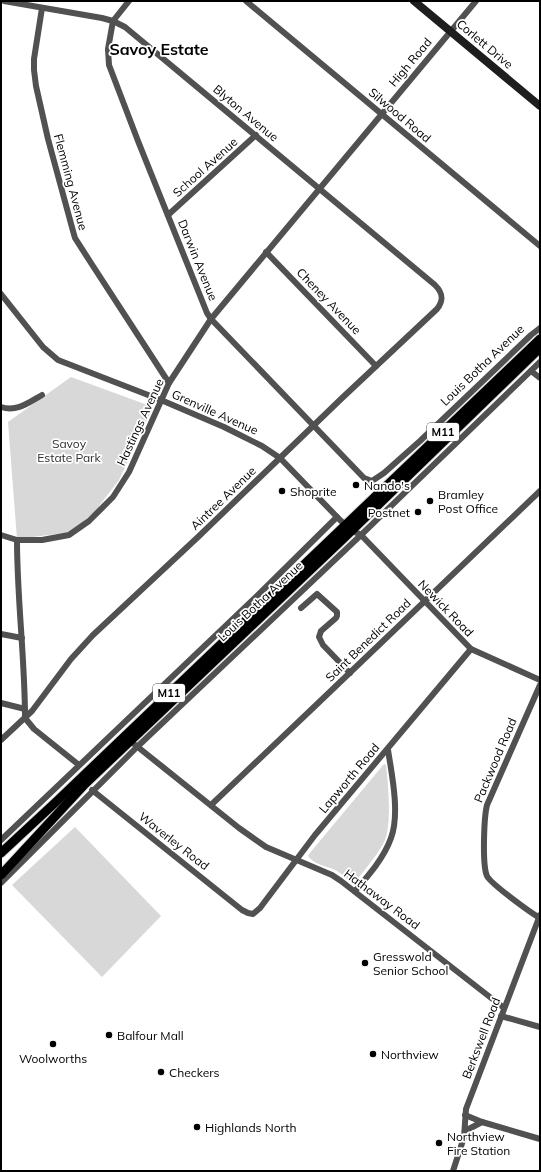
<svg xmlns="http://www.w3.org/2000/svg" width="541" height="1172" font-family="Mulish,sans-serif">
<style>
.green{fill:#d8d8d8}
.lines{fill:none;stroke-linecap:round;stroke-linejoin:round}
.primary-casing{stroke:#dbdbdb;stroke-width:11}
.street{stroke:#515151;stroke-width:6}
.secondary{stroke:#1e1e1e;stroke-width:8}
.primary{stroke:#000;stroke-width:9}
.poi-dot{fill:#000;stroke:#fff;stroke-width:1.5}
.labels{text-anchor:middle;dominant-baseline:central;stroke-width:3.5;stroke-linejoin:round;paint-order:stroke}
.shield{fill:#fff;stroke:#4c4c4c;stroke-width:1}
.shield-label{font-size:11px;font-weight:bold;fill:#000}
.street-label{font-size:12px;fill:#000;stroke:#fff}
.park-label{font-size:12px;fill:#2f2f2f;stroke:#fff}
.poi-label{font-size:12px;fill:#000;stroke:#fff;text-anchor:start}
.district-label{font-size:16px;font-weight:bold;fill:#000;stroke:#fff}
</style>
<rect width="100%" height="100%" fill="#fff"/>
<g class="green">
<polygon points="71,377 153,407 119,480 96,510 72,532 17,539 8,422"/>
<path d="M384,764L386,765C388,783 392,823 385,840C380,852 365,869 356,881C348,882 344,875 337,871C328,866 314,865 308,856L309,854Z"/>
<polygon points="75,827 161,916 102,977 12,885"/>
</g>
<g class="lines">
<g class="primary-casing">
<g id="primary">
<polyline points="1,853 57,801 540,339"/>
<polyline points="1,875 85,784 343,539 540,348"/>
</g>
</g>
<g class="street">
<polyline points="129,1 113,21 108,49 109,65 138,141 207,313 211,319 364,478 372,481 384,473 420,441 531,335 540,328"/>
<polyline points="246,1 540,246"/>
<polyline points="42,8 34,59 34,70 36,86 48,139 73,231 75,238 91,263 169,383"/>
<polyline points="168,215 256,135"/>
<polyline points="266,252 376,366"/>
<polyline points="1,294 43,347 58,360 161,400 224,427 262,446 280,458 340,520 351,530 361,535 471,649 540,680"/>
<polyline points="531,371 540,378"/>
<path d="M1,407C17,412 28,403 42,395"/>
<polyline points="1,535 17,540 42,540 69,535 89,521 113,497 129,472 169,383 211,319 476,1"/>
<path d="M17,540C17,599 25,659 25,718"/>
<polyline points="301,608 317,594 337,612 337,616 336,618 321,631 319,637 323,645 350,673"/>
<polyline points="1,634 22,638"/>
<path d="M540,685L487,805C484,817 482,865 487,876C491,884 531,913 540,918"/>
<polyline points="1,703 25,709"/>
<polyline points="25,718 34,729 79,765"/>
<path d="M1,740L32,711L71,659L93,635L198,537L341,399L437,309C444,300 443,293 435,285L125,27L113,21L102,18L4,1"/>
<polyline points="134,744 239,828 266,847 332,875 341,881 504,1008"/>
<polyline points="92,790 242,910 248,913 253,914 260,908 315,835 471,649"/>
<polyline points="211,805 314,707 540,491"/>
<polyline points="1,840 257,596 337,517"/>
<polyline points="1,883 137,747 361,535 540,362"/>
<path d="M355,891C368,876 384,858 391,838C400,814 392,775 388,750"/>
<polyline points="501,1016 540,1027"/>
<polyline points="465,1115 482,1122 540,1139"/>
<polyline points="465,1131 482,1122"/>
<polyline points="453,1171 464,1137 466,1109 540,915"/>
</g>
<polyline class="secondary" points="414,1 540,106"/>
<use href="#primary" class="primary"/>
</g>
<g class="poi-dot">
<circle cx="356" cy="485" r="4"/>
<circle cx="282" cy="491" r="4"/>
<circle cx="430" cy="501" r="4"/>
<circle cx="418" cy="512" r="4"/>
<circle cx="365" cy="963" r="4"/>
<circle cx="109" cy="1035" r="4"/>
<circle cx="53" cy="1044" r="4"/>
<circle cx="373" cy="1054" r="4"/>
<circle cx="161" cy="1072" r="4"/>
<circle cx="197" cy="1127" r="4"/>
<circle cx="439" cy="1143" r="4"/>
</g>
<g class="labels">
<g class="shield">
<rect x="427" y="423" width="32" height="18" rx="3"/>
<rect x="153" y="684" width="32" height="18" rx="3"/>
</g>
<g class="shield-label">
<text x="443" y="432">M11</text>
<text x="169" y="693">M11</text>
</g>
<g class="street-label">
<text transform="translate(485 44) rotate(40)">Corlett Drive</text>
<text transform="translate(410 62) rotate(-50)">High Road</text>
<text transform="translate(246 113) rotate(40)">Blyton Avenue</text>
<text transform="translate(400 115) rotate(40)">Silwood Road</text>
<text transform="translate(205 167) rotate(-42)">School Avenue</text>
<text transform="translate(71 182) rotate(75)">Flemming Avenue</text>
<text transform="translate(198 260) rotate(68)">Darwin Avenue</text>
<text transform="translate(329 301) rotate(46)">Cheney Avenue</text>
<text transform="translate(482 365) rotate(-44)">Louis Botha Avenue</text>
<text transform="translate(215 412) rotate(24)">Grenville Avenue</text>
<text transform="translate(140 422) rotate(-65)">Hastings Avenue</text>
<text transform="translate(223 498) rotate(-44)">Aintree Avenue</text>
<text transform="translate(260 601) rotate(-43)">Louis Botha Avenue</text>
<text transform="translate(446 608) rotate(46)">Newick Road</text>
<text transform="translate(368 640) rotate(-44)">Saint Benedict Road</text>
<text transform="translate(495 760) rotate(-67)">Packwood Road</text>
<text transform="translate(349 778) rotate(-50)">Lapworth Road</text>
<text transform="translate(174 841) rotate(38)">Waverley Road</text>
<text transform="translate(382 899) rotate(37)">Hathaway Road</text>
<text transform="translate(481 1038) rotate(-69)">Berkswell Road</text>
</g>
<g class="park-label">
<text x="69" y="443">Savoy<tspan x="69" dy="14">Estate Park</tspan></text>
</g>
<g class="poi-label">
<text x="364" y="485">Nando's</text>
<text x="290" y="491">Shoprite</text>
<text x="438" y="494">Bramley<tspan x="438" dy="14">Post Office</tspan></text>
<text x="410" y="512" text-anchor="end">Postnet</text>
<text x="373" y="956">Gresswold<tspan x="373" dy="14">Senior School</tspan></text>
<text x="117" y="1035">Balfour Mall</text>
<text x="381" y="1054">Northview</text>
<text x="53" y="1058" text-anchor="middle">Woolworths</text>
<text x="169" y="1072">Checkers</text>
<text x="205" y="1127">Highlands North</text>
<text x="447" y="1136">Northview<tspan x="447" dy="14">Fire Station</tspan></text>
</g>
<g class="district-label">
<text x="159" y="49">Savoy Estate</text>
</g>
</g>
<rect width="541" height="1172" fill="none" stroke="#000000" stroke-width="4"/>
</svg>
